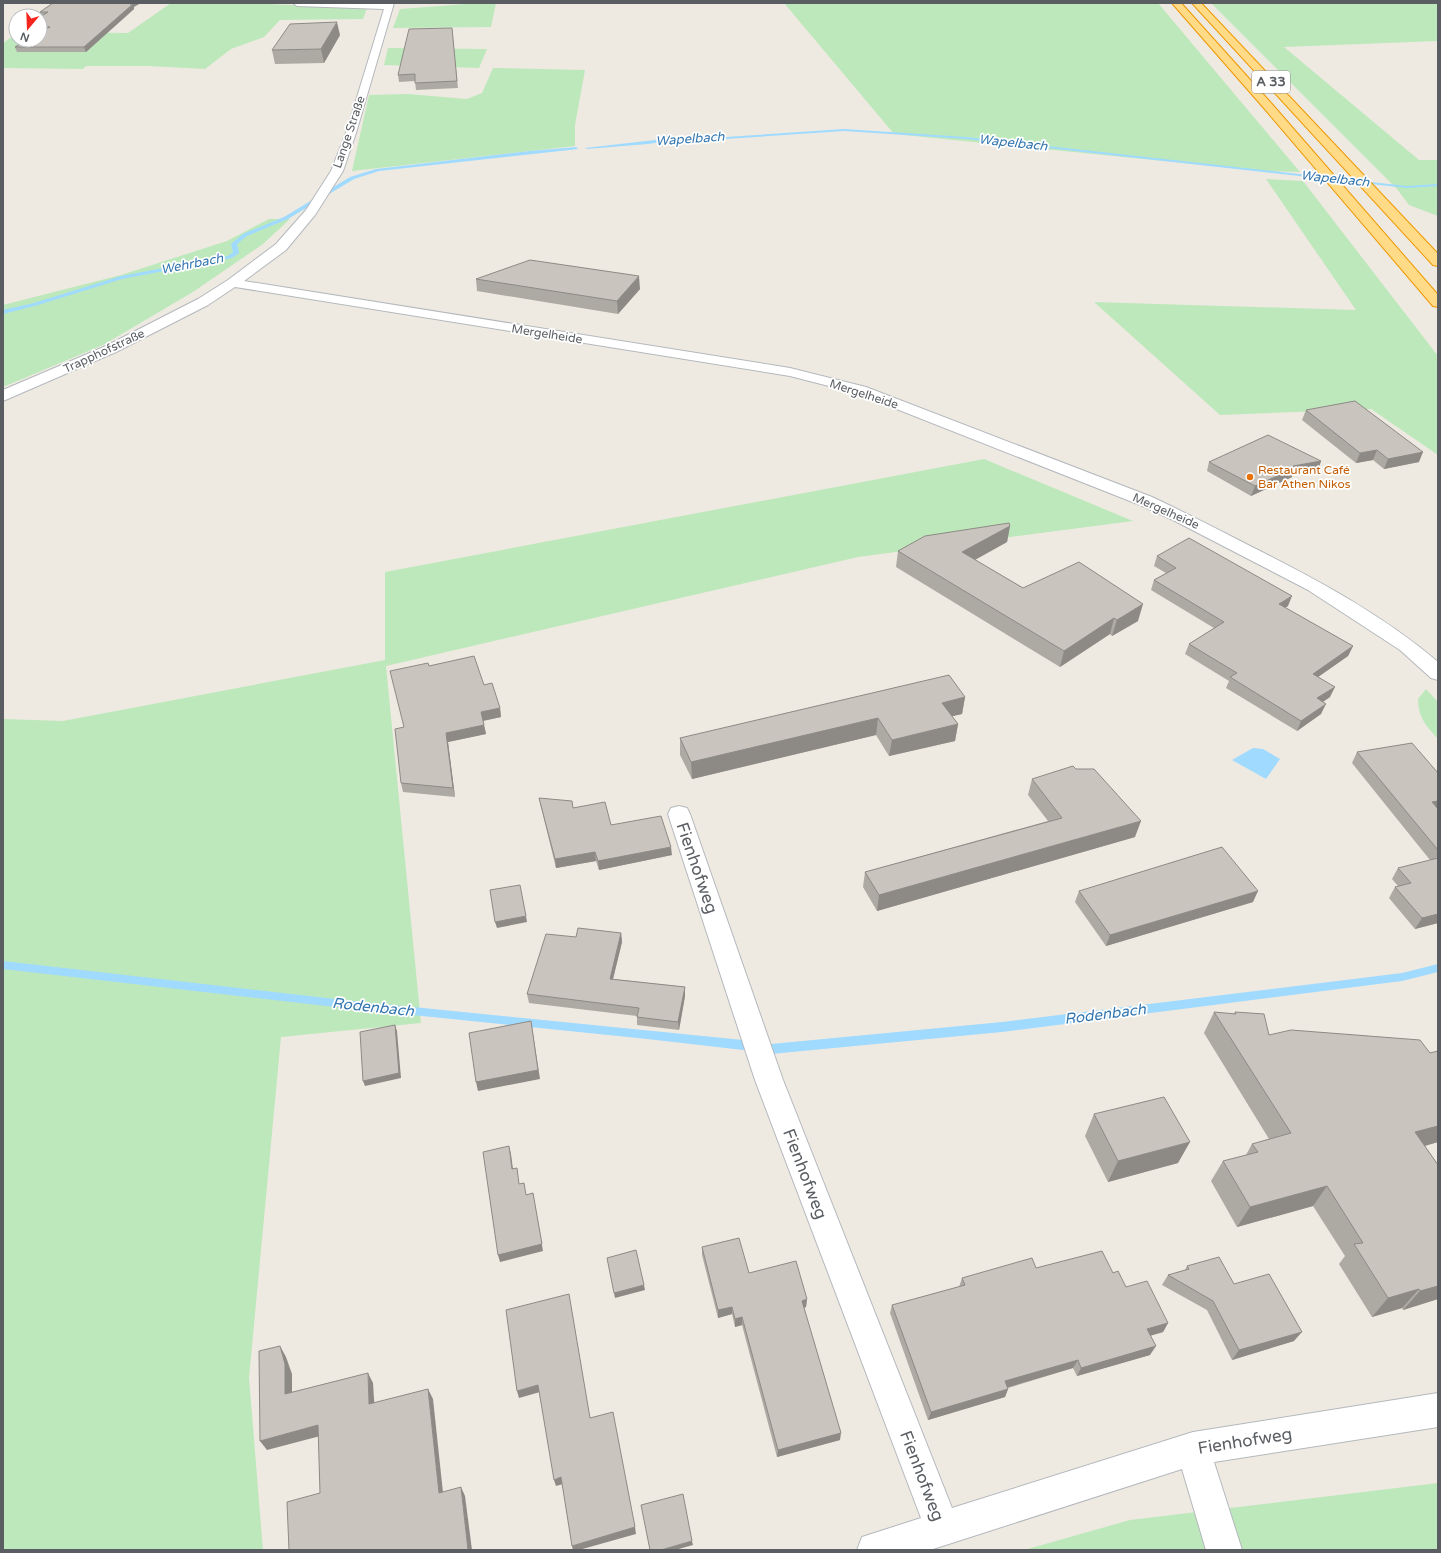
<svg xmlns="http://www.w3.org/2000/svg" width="1441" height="1553" font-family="'Varela Round',sans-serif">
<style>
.green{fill:#bde8bb}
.water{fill:#a0daff}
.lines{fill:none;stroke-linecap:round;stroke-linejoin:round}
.stream{fill:#a0daff;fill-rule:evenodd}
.minor-casing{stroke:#b4b8bd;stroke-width:2}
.highway-casing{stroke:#ef9800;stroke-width:2}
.minor{fill:#fff;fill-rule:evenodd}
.highway{fill:#ffda87;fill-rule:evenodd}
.wall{fill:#ada9a3}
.shaded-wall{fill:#8d8a85}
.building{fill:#c9c5be;stroke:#8d8a85}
.food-dot{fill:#e8710a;stroke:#fff;stroke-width:1.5}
.labels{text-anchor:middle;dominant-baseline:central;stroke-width:3.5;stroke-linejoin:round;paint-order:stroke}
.far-street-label{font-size:12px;fill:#5a5e63;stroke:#fff}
.far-food-label{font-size:12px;fill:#c56008;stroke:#fff;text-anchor:start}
.shield{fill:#fff;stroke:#8c8e92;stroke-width:1}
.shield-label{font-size:13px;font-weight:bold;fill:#5a5e63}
.far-water-label{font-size:13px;font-style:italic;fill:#3376b0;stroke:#fff}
.water-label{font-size:15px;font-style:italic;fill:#3376b0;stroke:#fff}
.near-street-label{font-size:17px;fill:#5a5e63;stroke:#fff}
</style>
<rect width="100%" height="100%" fill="#eeeae1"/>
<g class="green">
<polygon points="171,3 242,3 367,8 363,19 280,20 264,37 231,49 205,69 148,66 86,66 83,69 3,68 3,43 16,34 16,40 40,40 40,32 128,33"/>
<polygon points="480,3 496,3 491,27 393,28 400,9"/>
<polygon points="784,3 1158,3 1300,172 1264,171 894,134"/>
<polygon points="1211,3 1438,3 1438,41 1284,47 1419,160 1438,160 1438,216 1409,205 1397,189"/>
<polygon points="388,48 487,49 479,68 384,65"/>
<polygon points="493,68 585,70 575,125 575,146 352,171 369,95 408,94 467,99 482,93"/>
<polygon points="1266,179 1303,181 1438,356 1438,455 1371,409 1220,415 1094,302 1356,310"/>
<polygon points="269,219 290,219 263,244 193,292 103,345 3,387 3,305 121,275 227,241"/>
<polygon points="984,459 1133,521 858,557 386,666 421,1023 281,1037 249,1378 263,1550 3,1550 3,719 63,721 385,660 385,572"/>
<path d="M1426,689L1438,702V739C1426,726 1418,717 1418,699Z"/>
<polygon points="1438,1483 1438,1550 1024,1550 1130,1520"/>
</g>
<polygon class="water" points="1253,748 1263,749 1280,759 1266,779 1232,760"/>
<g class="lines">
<g class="stream">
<polygon points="844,129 966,137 1407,186 1438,184 1438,186 1407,188 966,139 844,131 726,139 681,139 648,144 587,149 585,148 681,137 726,137"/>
<polygon points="576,147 578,149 379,171 354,179 288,219 247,236 237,244 239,253 232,258 122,279 38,305 3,314 3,310 34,303 121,276 228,256 233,252 231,244 243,234 284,217 350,177 376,169 530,151"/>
<polygon points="3,961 344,1000 743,1040 747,1042 748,1045 747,1048 743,1050 647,1039 344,1008 3,969"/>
<polygon points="1438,964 1438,972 1402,981 1002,1032 771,1054 767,1052 766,1049 767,1046 771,1044 1002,1022 1402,973"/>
</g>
<g class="minor-casing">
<g id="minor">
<path d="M293,3L385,4L386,3H394L356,133L343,171L315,215L286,250L244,281L790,368L866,387L1152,497C1188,514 1223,532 1258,550C1321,582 1384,616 1438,662V680L1431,678L1400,650L1308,590L1173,520L1140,505L856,393L790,376L235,287L208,305L116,352L3,401V390L106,346L198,299L228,280L276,244L306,210L331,171L346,133L384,9L297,6Z"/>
<polygon points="679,806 687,808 690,814 783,1080 952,1508 1193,1432 1438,1393 1438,1427 1214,1462 1242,1550 1206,1550 1182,1469 930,1550 857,1550 862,1537 921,1518 755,1080 668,814 671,808"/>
</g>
</g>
<g class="highway-casing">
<g id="highway">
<polygon points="1172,3 1181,3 1271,103 1438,295 1438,307 1433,306 1263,107"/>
<polygon points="1192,3 1201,3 1438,254 1438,266 1433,265"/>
</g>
</g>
<use href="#minor" class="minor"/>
<use href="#highway" class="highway"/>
</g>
<g class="wall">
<polygon points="134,7 134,9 86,52 17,52 15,47 42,31 40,31 40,17 41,16 40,12"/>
<polygon points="452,28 458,88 416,90 415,81 399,82 398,75"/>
<polygon points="340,35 324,63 275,64 272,50"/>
<polygon points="476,279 640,289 618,314 477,291"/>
<polygon points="1306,410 1419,462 1384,469 1373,460 1356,463 1302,420"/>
<polygon points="1321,461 1318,470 1292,475 1292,477 1251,496 1207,471 1209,462"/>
<polygon points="1010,526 1007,542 975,560 1023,588 1138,621 1112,636 1110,634 1060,667 896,567 898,551"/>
<polygon points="1157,556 1288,606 1285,608 1353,646 1348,656 1318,677 1330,697 1323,702 1321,714 1297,731 1226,688 1229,681 1185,654 1189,644 1214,628 1151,590 1154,580 1166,573 1154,566"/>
<polygon points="429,666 484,685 500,708 501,717 483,721 486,734 448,742 455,797 403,792 401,783 404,727"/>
<polygon points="965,697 962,714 952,716 958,724 955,741 889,756 876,735 692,779 680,755 680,738"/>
<polygon points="1357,752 1438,773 1438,923 1415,929 1389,898 1395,887 1398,886 1392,879 1398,868 1430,860 1352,763"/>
<polygon points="1032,779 1135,837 877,911 863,887 865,872 1048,821 1028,795"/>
<polygon points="539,798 573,808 611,825 672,855 599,870 596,861 556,868 541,807"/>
<polygon points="1079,891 1253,902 1106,946 1075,902"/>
<polygon points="621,933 622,942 613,979 685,987 685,996 679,1030 637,1025 637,1016 529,1003 527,994 576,937"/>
<polygon points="1214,1012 1234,1014 1235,1012 1269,1035 1430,1053 1438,1051 1438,1142 1425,1146 1438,1165 1438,1299 1403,1310 1402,1308 1372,1317 1339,1264 1345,1256 1313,1206 1237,1227 1211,1181 1223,1161 1246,1155 1252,1144 1269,1139 1204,1033"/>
<polygon points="1094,1114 1178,1163 1108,1182 1085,1136"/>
<polygon points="702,1247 749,1273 807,1299 806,1307 804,1308 840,1440 777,1457 742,1325 735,1327 732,1314 718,1318 702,1255"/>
<polygon points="1187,1266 1234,1284 1294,1341 1232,1360 1207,1310 1162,1285 1168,1275 1185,1270"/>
<polygon points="1036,1268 1113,1273 1126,1287 1168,1323 1163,1332 1150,1336 1150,1355 1077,1376 1073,1368 1008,1388 1008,1389 1005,1397 928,1420 890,1313 892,1305 959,1287 962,1278"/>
</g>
<g class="shaded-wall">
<polygon points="132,3 141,3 134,7 134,9 86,52 84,47 130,4"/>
<polygon points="337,22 340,35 324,63 321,49"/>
<polygon points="639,276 640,289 618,314 617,301"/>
<polygon points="1377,450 1373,460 1356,463 1360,453"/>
<polygon points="1423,452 1419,462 1384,469 1388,459"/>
<polygon points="1321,461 1318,470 1292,475 1292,477 1251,496 1255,486 1293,466"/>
<polygon points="1010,526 1007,542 960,568 962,552"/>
<polygon points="1292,596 1288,606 1275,614 1279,604"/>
<polygon points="1143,604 1138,621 1112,636 1117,620"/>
<polygon points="1114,618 1110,634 1060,667 1064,651"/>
<polygon points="1353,646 1348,656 1308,684 1313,674"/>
<polygon points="1335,687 1330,697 1312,709 1317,698"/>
<polygon points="965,697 962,714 940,719 942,703"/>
<polygon points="1326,704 1321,714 1297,731 1301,721"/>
<polygon points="500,708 501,717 482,721 481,712"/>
<polygon points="878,718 876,735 692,779 691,762"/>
<polygon points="958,724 955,741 889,756 892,740"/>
<polygon points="484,725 486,734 448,742 455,797 453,788 446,733"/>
<polygon points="1438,801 1438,811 1432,802"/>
<polygon points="1141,821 1135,837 877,911 879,895"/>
<polygon points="671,847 672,855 599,870 598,861"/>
<polygon points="595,852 596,861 556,868 555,859"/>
<polygon points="1258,891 1253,902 1106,946 1110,935"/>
<polygon points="1438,914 1438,923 1415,929 1422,918"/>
<polygon points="526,916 527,922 497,928 495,922"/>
<polygon points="621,933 622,942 611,987 610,979"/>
<polygon points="685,987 685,996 679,1030 678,1022"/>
<polygon points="531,1021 540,1079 478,1091 476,1082"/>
<polygon points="395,1025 397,1031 401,1078 365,1086 363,1081"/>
<polygon points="1438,1126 1438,1142 1399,1153 1415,1132"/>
<polygon points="1190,1142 1178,1163 1108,1182 1118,1161"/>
<polygon points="509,1146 511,1154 514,1177 512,1169"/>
<polygon points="1327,1186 1313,1206 1237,1227 1250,1207"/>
<polygon points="533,1193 543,1251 500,1262 498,1255"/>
<polygon points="644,1285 645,1290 615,1298 614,1293"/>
<polygon points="1438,1286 1438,1299 1403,1310 1420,1291"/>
<polygon points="1419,1289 1402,1308 1372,1317 1388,1298"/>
<polygon points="807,1299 806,1307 801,1309 802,1301"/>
<polygon points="732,1307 732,1314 718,1318 718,1310"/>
<polygon points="742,1317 742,1325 735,1327 735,1319"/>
<polygon points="1168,1323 1163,1332 1142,1338 1147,1329"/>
<polygon points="1302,1332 1294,1341 1232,1360 1239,1350"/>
<polygon points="280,1346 286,1357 292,1374 292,1404 285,1394"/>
<polygon points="1156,1346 1150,1355 1077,1376 1081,1368"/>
<polygon points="1078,1360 1073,1368 1002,1389 1005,1381"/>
<polygon points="368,1373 373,1383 375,1414 369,1404"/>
<polygon points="538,1385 540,1392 519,1398 517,1391"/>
<polygon points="428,1389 433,1399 444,1502 439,1493"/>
<polygon points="1008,1389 1005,1397 928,1420 931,1412"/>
<polygon points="318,1425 324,1435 267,1450 260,1441"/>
<polygon points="841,1433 840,1440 777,1457 778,1450"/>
<polygon points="561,1477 563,1484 556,1486 554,1480"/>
<polygon points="461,1487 465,1496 472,1550 468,1550"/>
<polygon points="635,1527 636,1534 579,1550 573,1550 572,1546"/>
<polygon points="692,1541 693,1545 675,1550 661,1550"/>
</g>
<g class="building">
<polygon points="53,3 132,3 130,4 133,4 84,47 15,47 27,40 40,40 40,32 50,27 40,26 40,17 48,12 40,12"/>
<polygon points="337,22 321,49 272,50 290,24"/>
<polygon points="452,28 457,81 415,83 415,74 398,75 409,29"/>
<polygon points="530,260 639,276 617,301 476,279"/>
<polygon points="1355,401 1423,452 1388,459 1377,450 1360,453 1306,410"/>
<polygon points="1268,435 1321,461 1293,466 1295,468 1255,486 1209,462"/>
<polygon points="1009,523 1010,526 962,552 1023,588 1079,562 1143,604 1117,620 1114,618 1064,651 898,551 925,536"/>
<polygon points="1189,538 1292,596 1279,604 1353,646 1313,674 1335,687 1317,698 1326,704 1301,721 1230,677 1237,673 1189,644 1224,622 1154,580 1176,568 1157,556"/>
<polygon points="474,656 484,685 492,683 500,708 481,712 484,725 446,733 453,788 401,783 395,729 404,727 390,671 428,663 429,666"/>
<polygon points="949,675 965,697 942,703 958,724 892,740 878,718 691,762 680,738"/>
<polygon points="1412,743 1438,773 1438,801 1432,802 1438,809 1438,850 1357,752"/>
<polygon points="1073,766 1076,769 1094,769 1141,821 879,895 865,872 1062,818 1032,779"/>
<polygon points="539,798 572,801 573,808 605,802 611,825 661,816 671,847 598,861 595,852 555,859"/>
<polygon points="1222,847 1258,891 1110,935 1079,891"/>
<polygon points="1438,858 1438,914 1422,918 1395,887 1411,883 1398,868"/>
<polygon points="520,885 526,916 495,922 490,890"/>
<polygon points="578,928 621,933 610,979 685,987 678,1022 637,1017 639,1008 527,994 546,934 576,937"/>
<polygon points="1214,1012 1236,1014 1235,1012 1264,1014 1269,1035 1291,1030 1420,1040 1430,1053 1438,1051 1438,1126 1415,1132 1438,1165 1438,1286 1420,1291 1419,1289 1388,1298 1354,1244 1363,1243 1327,1186 1250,1207 1223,1161 1258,1152 1252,1144 1291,1133"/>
<polygon points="531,1021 538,1070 476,1082 469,1033"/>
<polygon points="395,1025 399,1073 363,1081 360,1032"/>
<polygon points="1164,1097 1190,1142 1118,1161 1094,1114"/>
<polygon points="509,1146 512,1169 517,1168 519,1184 524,1183 526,1195 533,1193 542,1244 498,1255 483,1152"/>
<polygon points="739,1238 749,1273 796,1261 807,1299 802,1301 841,1433 778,1450 742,1317 735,1319 732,1307 718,1310 702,1247"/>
<polygon points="636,1250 644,1285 614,1293 607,1258"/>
<polygon points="1102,1251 1113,1273 1118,1271 1126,1287 1147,1281 1168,1323 1147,1329 1156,1346 1081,1368 1078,1360 1005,1381 1008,1389 931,1412 892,1305 965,1285 962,1278 1032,1258 1036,1268"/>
<polygon points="1219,1257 1234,1284 1269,1274 1302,1332 1239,1350 1213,1301 1168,1275 1189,1269 1187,1266"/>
<polygon points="569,1294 590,1418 613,1412 635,1527 572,1546 561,1477 554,1480 538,1385 517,1391 506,1310"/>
<polygon points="280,1346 285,1364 285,1394 368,1373 369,1404 428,1389 439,1493 461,1487 468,1550 289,1550 287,1502 320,1493 318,1425 260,1441 259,1351"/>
<polygon points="683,1494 692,1541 661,1550 650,1550 641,1505"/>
</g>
<circle class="food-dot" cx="1250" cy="477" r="4"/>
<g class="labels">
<g class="far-street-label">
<text transform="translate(349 132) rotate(-71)">Lange Straße</text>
<text transform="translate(547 334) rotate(9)">Mergelheide</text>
<text transform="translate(104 351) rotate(-25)">Trapphofstraße</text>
<text transform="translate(864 394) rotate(18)">Mergelheide</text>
<text transform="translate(1166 511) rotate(24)">Mergelheide</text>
</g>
<g class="far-food-label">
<text x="1258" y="470">Restaurant Café<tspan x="1258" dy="14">Bar Athen Nikos</tspan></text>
</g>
<rect class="shield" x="1252" y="71" width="38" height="22" rx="3"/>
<g class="shield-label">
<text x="1271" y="82">A 33</text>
</g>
<g class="far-water-label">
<text transform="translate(690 139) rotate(-4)">Wapelbach</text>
<text transform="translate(1013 143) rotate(6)">Wapelbach</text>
<text transform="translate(1335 179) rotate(6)">Wapelbach</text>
<text transform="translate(192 264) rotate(-11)">Wehrbach</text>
</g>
<g class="water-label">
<text transform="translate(373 1007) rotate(6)">Rodenbach</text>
<text transform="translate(1105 1014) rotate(-7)">Rodenbach</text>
</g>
<g class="near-street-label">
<text transform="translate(697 868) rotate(71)">Fienhofweg</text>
<text transform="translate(805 1174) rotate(69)">Fienhofweg</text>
<text transform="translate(1245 1441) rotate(-9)">Fienhofweg</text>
<text transform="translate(922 1476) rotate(69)">Fienhofweg</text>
</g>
</g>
<rect width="1441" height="1553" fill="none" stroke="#5a5e63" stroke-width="8"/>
<g transform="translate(28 28) rotate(199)"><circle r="19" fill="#ffffff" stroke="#bdbfc1"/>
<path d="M0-3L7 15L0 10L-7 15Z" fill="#f6241e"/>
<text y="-6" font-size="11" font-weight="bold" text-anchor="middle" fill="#5a5e63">N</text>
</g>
</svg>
